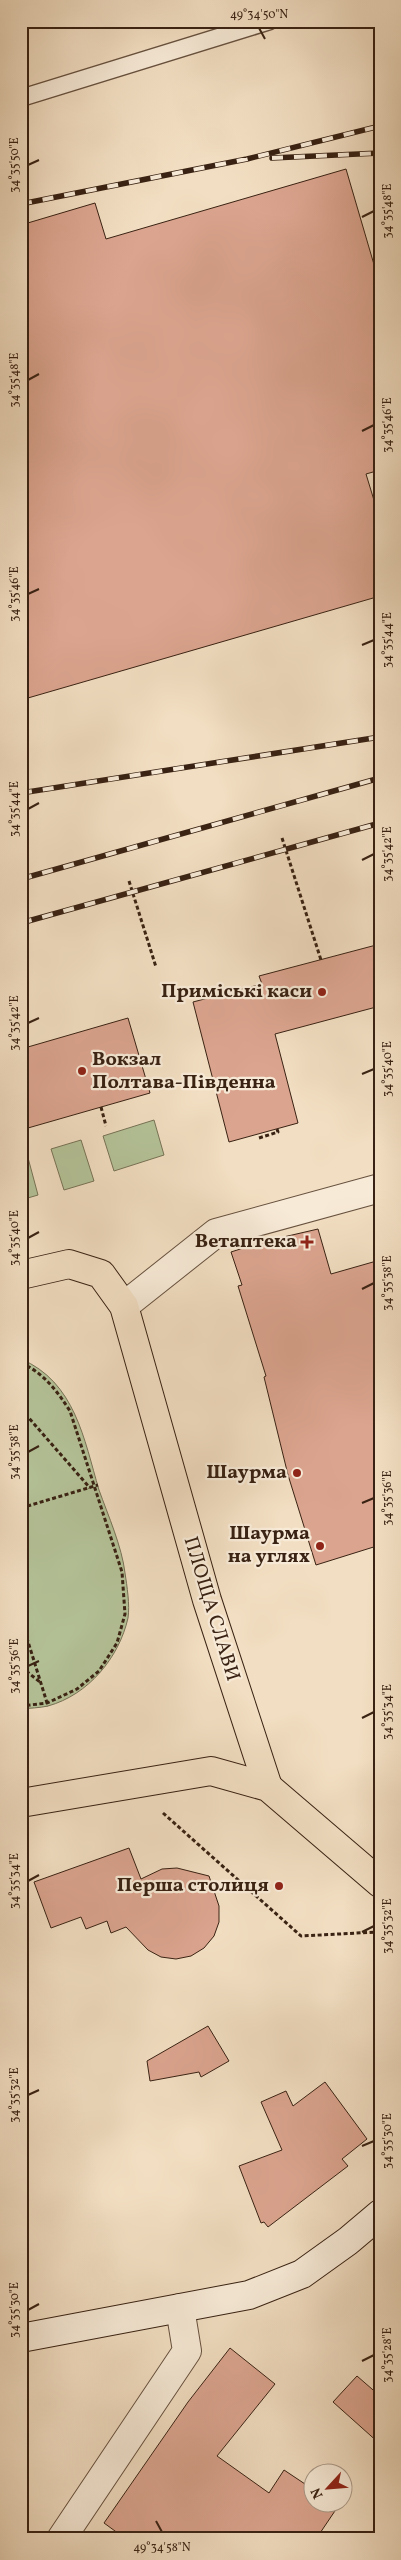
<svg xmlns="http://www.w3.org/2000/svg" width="401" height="2560" font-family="Vollkorn,serif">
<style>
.green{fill:#b4c298;stroke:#767256}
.building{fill:#dba48f;stroke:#392213}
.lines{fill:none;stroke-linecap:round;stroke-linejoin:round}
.lane-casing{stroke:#67513f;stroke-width:19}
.street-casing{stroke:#67513f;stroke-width:30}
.secondary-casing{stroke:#392213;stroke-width:30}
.primary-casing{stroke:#392213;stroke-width:30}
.path{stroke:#392213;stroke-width:3;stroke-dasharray:4 2.5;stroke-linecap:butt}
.lane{stroke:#f7ead7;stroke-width:16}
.street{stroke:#f7ead7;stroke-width:28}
.secondary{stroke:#f7ead7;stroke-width:28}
.primary{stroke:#f2dec2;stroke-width:28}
.rail-casing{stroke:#392213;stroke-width:5.5}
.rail{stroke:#f7ead7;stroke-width:4;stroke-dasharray:11;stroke-linecap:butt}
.ticks{fill:none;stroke:#392213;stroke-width:2}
.poi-dot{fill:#8f2418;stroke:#f7ead7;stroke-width:2}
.labels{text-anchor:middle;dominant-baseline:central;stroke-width:4.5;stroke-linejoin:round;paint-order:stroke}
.poi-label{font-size:20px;font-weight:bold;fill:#392213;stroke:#f7ead7;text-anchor:end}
.street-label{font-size:20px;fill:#392213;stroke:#f7ead7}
.neatline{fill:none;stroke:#392213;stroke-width:2}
.ticks-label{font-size:12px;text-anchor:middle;fill:#392213}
</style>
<rect width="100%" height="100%" fill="#f2dec2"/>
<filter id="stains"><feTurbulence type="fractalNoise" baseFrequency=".004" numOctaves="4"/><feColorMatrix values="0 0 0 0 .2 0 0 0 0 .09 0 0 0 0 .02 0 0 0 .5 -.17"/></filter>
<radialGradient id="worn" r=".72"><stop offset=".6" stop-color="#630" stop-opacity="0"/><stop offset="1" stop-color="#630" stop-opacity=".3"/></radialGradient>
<g class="green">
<polygon points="154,1120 164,1155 114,1171 103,1136"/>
<polygon points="81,1140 94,1181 64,1190 51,1149"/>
<polygon points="27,1154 38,1195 21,1200 21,1156"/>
<path d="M21,1359C75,1382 84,1439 99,1490C108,1515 122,1547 125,1573C127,1586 130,1605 128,1618C119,1658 88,1695 48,1706C39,1708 30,1708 21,1709Z"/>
</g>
<g class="building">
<polygon points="346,169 380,285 380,470 366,474 380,520 380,596 21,700 21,225 95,203 106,239"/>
<polygon points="380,944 380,1006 275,1034 298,1123 229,1142 193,1002 262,984 259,976"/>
<polygon points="128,1018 150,1093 21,1130 21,1049"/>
<polygon points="318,1229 331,1274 380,1260 380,1545 316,1565 288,1475 264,1377 266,1376 238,1286 242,1285 231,1252 262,1242"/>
<polygon points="129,1848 141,1879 162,1869 177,1868 209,1876 219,1906 219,1922 214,1936 204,1948 191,1956 176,1959 161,1957 148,1950 126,1927 111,1933 107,1921 86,1929 81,1917 51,1928 34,1882"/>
<polygon points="208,2026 229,2061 201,2077 199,2072 150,2081 147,2061"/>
<polygon points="325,2082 367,2139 342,2159 348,2166 268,2227 264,2222 261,2223 239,2166 282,2150 261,2102 286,2091 293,2106"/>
<polygon points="230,2348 275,2384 217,2456 269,2493 284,2470 314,2490 314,2502 341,2502 316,2539 126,2539 104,2523 188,2402"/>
<polygon points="357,2376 380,2396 380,2444 333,2402"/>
</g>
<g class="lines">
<g class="lane-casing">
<polyline id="lane" points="21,98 270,21"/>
</g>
<g class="street-casing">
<g id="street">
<polyline points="124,1306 216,1233 380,1188"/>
<polyline points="61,2539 187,2351 180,2308"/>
</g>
</g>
<g class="secondary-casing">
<polyline id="secondary" points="21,2338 249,2295 302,2274 348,2241 380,2214"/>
</g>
<g class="primary-casing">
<g id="primary">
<polyline points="21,1275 69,1264 101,1274 124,1306 207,1600 268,1787"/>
<polyline points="21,1803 211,1771 268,1787 380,1883"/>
</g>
</g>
<g class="path">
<polyline points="282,838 321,960"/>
<polyline points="129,881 156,967"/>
<polyline points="101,1107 106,1126"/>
<polyline points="259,1138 278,1132 277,1129"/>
<path d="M21,1363C44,1373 57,1391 70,1411L122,1572L125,1614L117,1643L99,1671L77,1689L47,1703L21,1706"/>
<polyline points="21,1409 90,1488"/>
<polyline points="21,1508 98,1485"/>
<polyline points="21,1619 48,1706"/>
<polyline points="21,1667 40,1682"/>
<polyline points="163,1813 301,1936 377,1932"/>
</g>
<use href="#lane" class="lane"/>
<use href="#street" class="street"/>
<use href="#secondary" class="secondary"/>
<use href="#primary" class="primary"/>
<g class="rail-casing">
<g id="rail">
<polyline points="272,158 380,153"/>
<polyline points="21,204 247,159 380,126"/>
<polyline points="21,793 380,737"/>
<polyline points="21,879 380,778"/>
<polyline points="21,923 380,823"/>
</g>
</g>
<use href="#rail" class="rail"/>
</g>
<path class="ticks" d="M259,28L265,39M28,165L39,160M362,217L374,211M28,380L39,374M362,431L374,425M28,594L39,589M362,645L374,640M28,809L39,803M362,860L374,854M28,1023L39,1018M362,1074L374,1069M28,1238L39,1232M362,1289L374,1283M28,1452L39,1446M362,1503L374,1498M28,1666L39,1661M362,1718L374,1712M28,1881L39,1875M362,1932L374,1926M28,2095L39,2090M362,2146L374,2141M28,2310L39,2304M362,2361L374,2355M156,2521L162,2532"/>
<g class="poi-dot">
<circle cx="322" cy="992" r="5"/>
<circle cx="82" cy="1071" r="5"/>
<path d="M304.5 1234.5h5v5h5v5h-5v5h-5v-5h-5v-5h5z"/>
<circle cx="297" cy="1473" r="5"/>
<circle cx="320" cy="1546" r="5"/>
<circle cx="279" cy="1886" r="5"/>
</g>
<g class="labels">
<g class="poi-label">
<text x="312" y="992">Приміські каси</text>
<text x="92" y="1060" text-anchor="start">Вокзал<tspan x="92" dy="23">Полтава-Південна</tspan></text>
<text x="297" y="1242">Ветаптека</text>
<text x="287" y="1473">Шаурма</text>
<text x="310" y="1534">Шаурма<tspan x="310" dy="23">на углях</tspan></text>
<text x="269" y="1886">Перша столиця</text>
</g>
<g class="street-label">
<text transform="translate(211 1609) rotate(73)">ПЛОЩА СЛАВИ</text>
</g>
</g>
<rect width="401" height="2560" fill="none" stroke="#f2dec2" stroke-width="55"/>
<g transform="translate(328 2488) rotate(244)"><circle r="24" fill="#f7ead7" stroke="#ab9a89"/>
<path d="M0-4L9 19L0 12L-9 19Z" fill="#8f2418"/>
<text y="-8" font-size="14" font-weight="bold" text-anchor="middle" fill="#392213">N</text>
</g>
<rect x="28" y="28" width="346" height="2504" class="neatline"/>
<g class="ticks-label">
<text x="259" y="18">49°34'50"N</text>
<text transform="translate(14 165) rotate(-90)" y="4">34°35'50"E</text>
<text transform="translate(387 211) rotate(-90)" y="4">34°35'48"E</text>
<text transform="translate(14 380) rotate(-90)" y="4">34°35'48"E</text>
<text transform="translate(387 425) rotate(-90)" y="4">34°35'46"E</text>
<text transform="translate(14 594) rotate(-90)" y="4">34°35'46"E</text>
<text transform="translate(387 640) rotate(-90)" y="4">34°35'44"E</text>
<text transform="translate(14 809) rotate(-90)" y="4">34°35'44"E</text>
<text transform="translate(387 854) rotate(-90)" y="4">34°35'42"E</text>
<text transform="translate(14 1023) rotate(-90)" y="4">34°35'42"E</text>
<text transform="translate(387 1069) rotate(-90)" y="4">34°35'40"E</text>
<text transform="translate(14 1238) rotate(-90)" y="4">34°35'40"E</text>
<text transform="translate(387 1283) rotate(-90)" y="4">34°35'38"E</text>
<text transform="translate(14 1452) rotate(-90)" y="4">34°35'38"E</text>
<text transform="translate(387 1498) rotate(-90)" y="4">34°35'36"E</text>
<text transform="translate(14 1666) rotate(-90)" y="4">34°35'36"E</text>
<text transform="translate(387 1712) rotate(-90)" y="4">34°35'34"E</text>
<text transform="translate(14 1881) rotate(-90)" y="4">34°35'34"E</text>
<text transform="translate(387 1926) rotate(-90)" y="4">34°35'32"E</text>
<text transform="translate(14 2095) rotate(-90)" y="4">34°35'32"E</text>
<text transform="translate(387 2141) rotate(-90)" y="4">34°35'30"E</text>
<text transform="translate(14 2310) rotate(-90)" y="4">34°35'30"E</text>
<text transform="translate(387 2355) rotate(-90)" y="4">34°35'28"E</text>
<text x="162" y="2551">49°34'58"N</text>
</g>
<rect width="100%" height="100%" filter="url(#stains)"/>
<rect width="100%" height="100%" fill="url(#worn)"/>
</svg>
